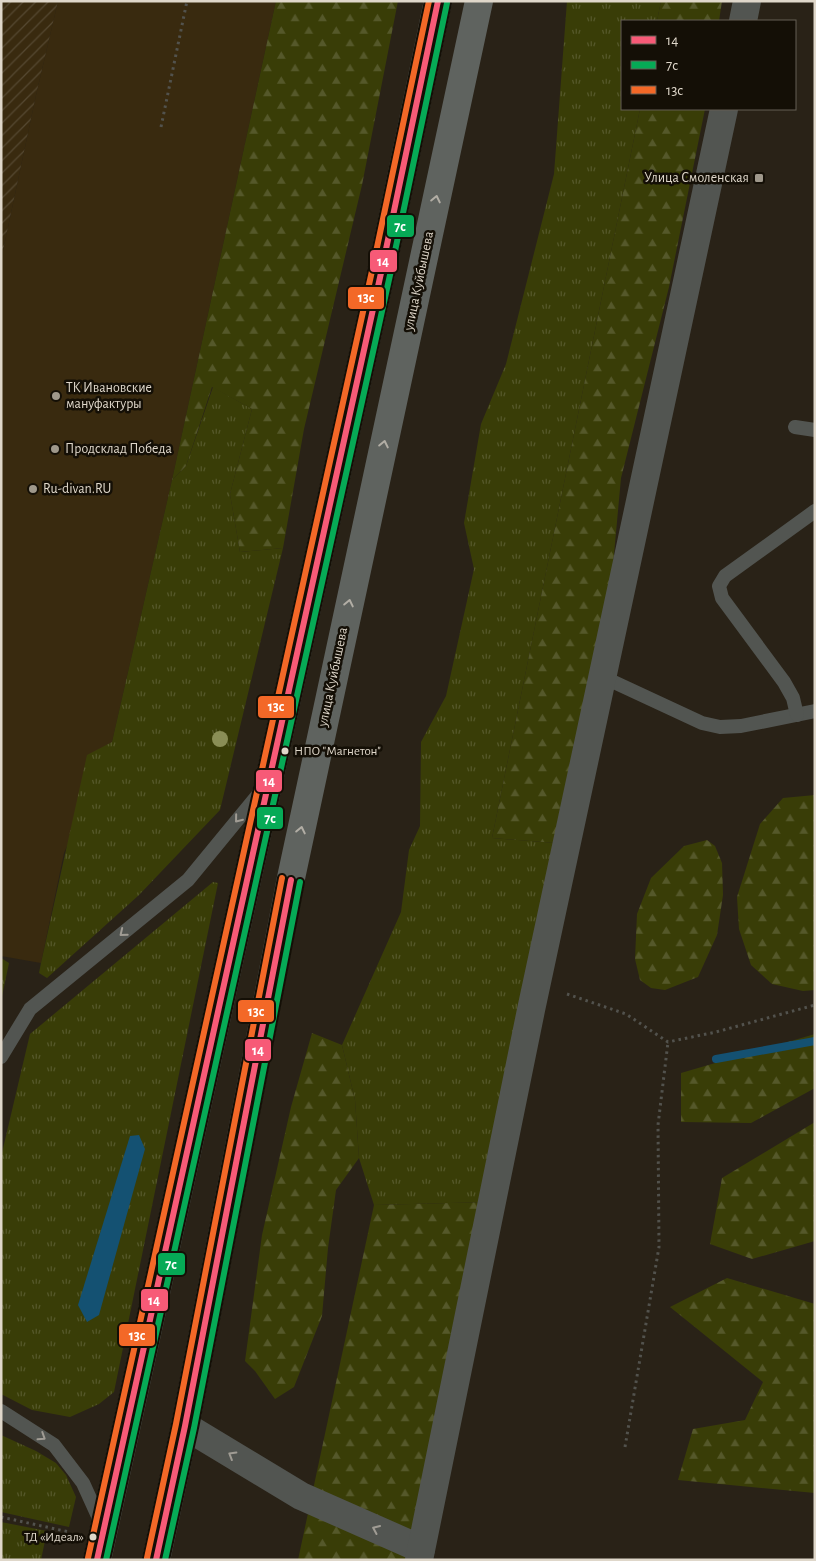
<svg xmlns="http://www.w3.org/2000/svg" width="816" height="1561" font-family="'Alegreya Sans',sans-serif">
<style>
.built{fill:#392a0f}
.industrial{fill:url(#industrial-furrows)}
.grass{fill:url(#grass-tufts)}
.forest{fill:url(#forest-firs)}
.water{fill:#145172}
.lines{fill:none;stroke-linecap:round;stroke-linejoin:round}
.stream{stroke:#145172;stroke-width:8}
.path{stroke:#52524d;stroke-width:3;stroke-dasharray:2.5 4;stroke-linecap:butt}
.lane{stroke:#525551;stroke-width:14}
.street{stroke:#525551;stroke-width:28}
.highway{stroke:#5f635f;stroke-width:28}
.bus-1-casing{stroke:#140f06;stroke-width:10}
.bus-2-casing{stroke:#140f06;stroke-width:10}
.bus-3-casing{stroke:#140f06;stroke-width:10}
.bus-1{stroke:#f75a77;stroke-width:6}
.bus-2{stroke:#06aa56;stroke-width:6}
.bus-3{stroke:#f36827;stroke-width:6}
.tree{fill:#8a8e56}
.oneway{stroke:#b2aea5}
.oneway2{stroke:#a09c94}
.poi-dot{fill:#9f988b;stroke:#140f06;stroke-width:2}
.bus-dot{fill:#dfd7ca;stroke:#140f06;stroke-width:2}
.labels{text-anchor:middle;dominant-baseline:central;stroke-width:5;stroke-linejoin:round;paint-order:stroke}
.bus-label{font-size:13px;fill:#dfd7ca;stroke:#140f06;text-anchor:start}
.poi-label{font-size:14px;fill:#dfd7ca;stroke:#140f06;text-anchor:start}
.street-label{font-size:14px;fill:#dfd7ca;stroke:#140f06}
.line-badge{stroke:#140f06;stroke-width:2}
.badge-label{font-size:14px;text-anchor:middle;font-weight:bold;fill:#fff}
</style>
<defs>
<pattern id="industrial-furrows" width="10" height="10" patternUnits="userSpaceOnUse" patternTransform="scale(1.25)"><rect width="10" height="10" fill="#392a0f"/><path d="M-1 1l2-2M0 10L10 0M9 11l2-2" fill="none" stroke="#554831"/></pattern>
<pattern id="grass-tufts" width="24" height="20" patternUnits="userSpaceOnUse" patternTransform="scale(1.25)"><rect width="24" height="20" fill="#393d07"/><path d="M3 7l-1-3M5 7V3M7 7l1-3M15 17l-1-3M17 17v-4M19 17l1-3" fill="none" stroke="#55582a"/></pattern>
<pattern id="forest-firs" width="22" height="20" patternUnits="userSpaceOnUse" patternTransform="scale(1.25)"><rect width="22" height="20" fill="#393d07"/><path d="M5 1l3.5 6h-7zM16 11l3.5 6h-7z" fill="#55582a"/></pattern>
</defs>
<rect width="100%" height="100%" fill="#292217"/>
<polygon class="built" points="58,1 276,1 172,480 112,742 64,853 41,963 1,956 1,260 36,95"/>
<polygon class="industrial" points="1,1 58,1 36,95 1,260"/>
<g class="grass">
<polygon points="567,1 661,1 657,21 622,21 622,109 640,109 492,838 556,843 488,1202 374,1205 359,1158 355,1100 342,1045 401,912 409,850 420,826 421,742 446,696 474,569 464,523 481,424 506,364 554,174"/>
<polygon points="213,387 252,409 230,494 240,552 283,548 220,810 139,895 47,978 39,973 41,963 87,755 112,742 172,480 186,466"/>
<polygon points="213,882 218,883 114,1392 99,1404 70,1417 32,1410 1,1394 1,1157 30,1034"/>
<polygon points="1,958 9,963 1,1001"/>
<polygon points="1,1435 36,1451 56,1463 66,1475 76,1497 69,1527 1,1512"/>
<polygon points="1,1522 47,1531 41,1560 1,1560"/>
</g>
<g class="forest">
<polygon points="276,1 398,1 362,185 304,429 283,548 240,552 230,494 252,409 212,387 186,466 172,480"/>
<polygon points="661,1 722,1 719,21 657,21"/>
<polygon points="640,109 705,109 669,287 621,478 612,576 556,843 492,838"/>
<polygon points="815,795 815,990 803,991 772,984 751,965 739,929 737,897 760,824 783,798"/>
<polygon points="707,840 715,846 722,863 723,895 717,935 698,977 665,990 651,988 640,980 635,959 637,914 651,878 684,846"/>
<polygon points="312,1033 342,1045 355,1100 359,1158 336,1190 328,1248 322,1316 294,1387 275,1399 255,1371 245,1361 262,1235 291,1107"/>
<polygon points="815,1034 815,1088 751,1123 681,1122 681,1073"/>
<polygon points="815,1122 815,1241 752,1259 710,1244 722,1178"/>
<polygon points="488,1202 407,1560 298,1560 374,1205"/>
<polygon points="727,1278 815,1304 815,1493 678,1480 693,1429 745,1420 763,1382 670,1307"/>
</g>
<polygon class="water" points="139,1135 145,1149 99,1315 87,1322 78,1305 130,1136"/>
<g class="lines">
<polyline class="stream" points="716,1059 815,1041"/>
<g class="path">
<polyline points="161,127 187,1"/>
<polyline points="567,994 626,1014 668,1042 716,1032 815,1005"/>
<polyline points="625,1447 659,1247 658,1125 668,1042"/>
<polyline points="1,1517 69,1532"/>
</g>
<g class="lane">
<polyline points="795,427 815,430"/>
<polyline points="603,677 702,723 720,727 741,726 815,711"/>
<polyline points="797,715 793,698 784,682 722,598 719,586 725,576 815,511"/>
<polyline points="1,1057 30,1009 188,880 262,790"/>
<polyline points="1,1411 54,1445 83,1483 102,1525"/>
</g>
<g class="street">
<polyline points="743,21 747,1"/>
<polyline points="185,1426 301,1496 421,1549"/>
<polyline points="419,1560 531,1010 724,109"/>
</g>
<g class="highway">
<polyline points="97,1560 381,273 438,1"/>
<polyline points="156,1560 185,1426 291,878 479,1"/>
</g>
<g class="bus-1-casing">
<g id="bus-1">
<polyline points="97,1560 381,273 438,1"/>
<polyline points="156,1560 185,1426 291,880"/>
</g>
</g>
<g class="bus-2-casing">
<g id="bus-2">
<polyline points="106,1560 390,275 447,3"/>
<polyline points="165,1560 194,1428 300,882"/>
</g>
</g>
<g class="bus-3-casing">
<g id="bus-3">
<polyline points="88,1558 372,271 429,1"/>
<polyline points="147,1558 176,1424 282,878"/>
</g>
</g>
<use href="#bus-1" class="bus-1"/>
<use href="#bus-2" class="bus-2"/>
<use href="#bus-3" class="bus-3"/>
</g>
<circle class="tree" cx="220" cy="739" r="8"/>
<defs><path id="oneway-chevron" d="M-2-3.5L2.5 0L-2 3.5" fill="none" stroke-width="1.6" stroke-linecap="round" stroke-linejoin="round" transform="scale(1.25)"/></defs>
<g class="oneway">
<use href="#oneway-chevron" transform="translate(436 199) rotate(-78)"/>
<use href="#oneway-chevron" transform="translate(384 444) rotate(-78)"/>
<use href="#oneway-chevron" transform="translate(349 603) rotate(-78)"/>
<use href="#oneway-chevron" transform="translate(301 830) rotate(-78)"/>
</g>
<g class="oneway2">
<use href="#oneway-chevron" transform="translate(238 819) rotate(129)"/>
<use href="#oneway-chevron" transform="translate(123 933) rotate(141)"/>
<use href="#oneway-chevron" transform="translate(42 1437) rotate(33)"/>
<use href="#oneway-chevron" transform="translate(232 1455) rotate(-149)"/>
<use href="#oneway-chevron" transform="translate(376 1529) rotate(-156)"/>
</g>
<g class="poi-dot">
<rect x="754" y="173" width="10" height="10" rx="2.5"/>
<circle cx="56" cy="396" r="5"/>
<circle cx="55" cy="449" r="5"/>
<circle cx="33" cy="489" r="5"/>
</g>
<g class="bus-dot">
<circle cx="285" cy="751" r="4.5"/>
<circle cx="93" cy="1537" r="4.5"/>
</g>
<g class="labels">
<g class="bus-label">
<text x="294" y="751">НПО "Магнетон"</text>
<text x="84" y="1537" text-anchor="end">ТД «Идеал»</text>
</g>
<g class="poi-label">
<text x="749" y="178" text-anchor="end">Улица Смоленская</text>
<text x="66" y="388">ТК Ивановские<tspan x="66" dy="16">мануфактуры</tspan></text>
<text x="65" y="449">Продсклад Победа</text>
<text x="43" y="489">Ru-divan.RU</text>
</g>
<g class="street-label">
<text transform="translate(419 281) rotate(-78)">улица Куйбышева</text>
<text transform="translate(333 677) rotate(-78)">улица Куйбышева</text>
</g>
</g>
<g class="line-badge">
<rect x="386" y="214" width="29" height="24" rx="5" fill="#06aa56"/>
<rect x="369" y="249" width="29" height="24" rx="5" fill="#f75a77"/>
<rect x="347" y="286" width="38" height="24" rx="5" fill="#f36827"/>
<rect x="257" y="695" width="38" height="24" rx="5" fill="#f36827"/>
<rect x="255" y="769" width="28" height="24" rx="5" fill="#f75a77"/>
<rect x="256" y="806" width="28" height="24" rx="5" fill="#06aa56"/>
<rect x="237" y="999" width="38" height="24" rx="5" fill="#f36827"/>
<rect x="244" y="1038" width="28" height="24" rx="5" fill="#f75a77"/>
<rect x="157" y="1252" width="29" height="24" rx="5" fill="#06aa56"/>
<rect x="140" y="1288" width="29" height="24" rx="5" fill="#f75a77"/>
<rect x="118" y="1323" width="38" height="24" rx="5" fill="#f36827"/>
</g>
<g class="badge-label">
<text x="400" y="231">7с</text>
<text x="383" y="266">14</text>
<text x="366" y="302">13с</text>
<text x="276" y="711">13с</text>
<text x="269" y="786">14</text>
<text x="270" y="823">7с</text>
<text x="256" y="1016">13с</text>
<text x="258" y="1055">14</text>
<text x="171" y="1269">7с</text>
<text x="154" y="1305">14</text>
<text x="137" y="1340">13с</text>
</g>
<rect width="816" height="1561" fill="none" stroke="#dfd7ca" stroke-width="5"/>
<rect x="621" y="20" width="175" height="90" fill="#140f06" stroke="#655f54"/>
<rect x="631" y="36" width="25" height="8" fill="#f75a77" stroke="#655f54"/>
<text x="666" y="45" font-size="15" fill="#dfd7ca">14</text>
<rect x="631" y="61" width="25" height="8" fill="#06aa56" stroke="#655f54"/>
<text x="666" y="70" font-size="15" fill="#dfd7ca">7с</text>
<rect x="631" y="86" width="25" height="8" fill="#f36827" stroke="#655f54"/>
<text x="666" y="95" font-size="15" fill="#dfd7ca">13с</text>
</svg>
